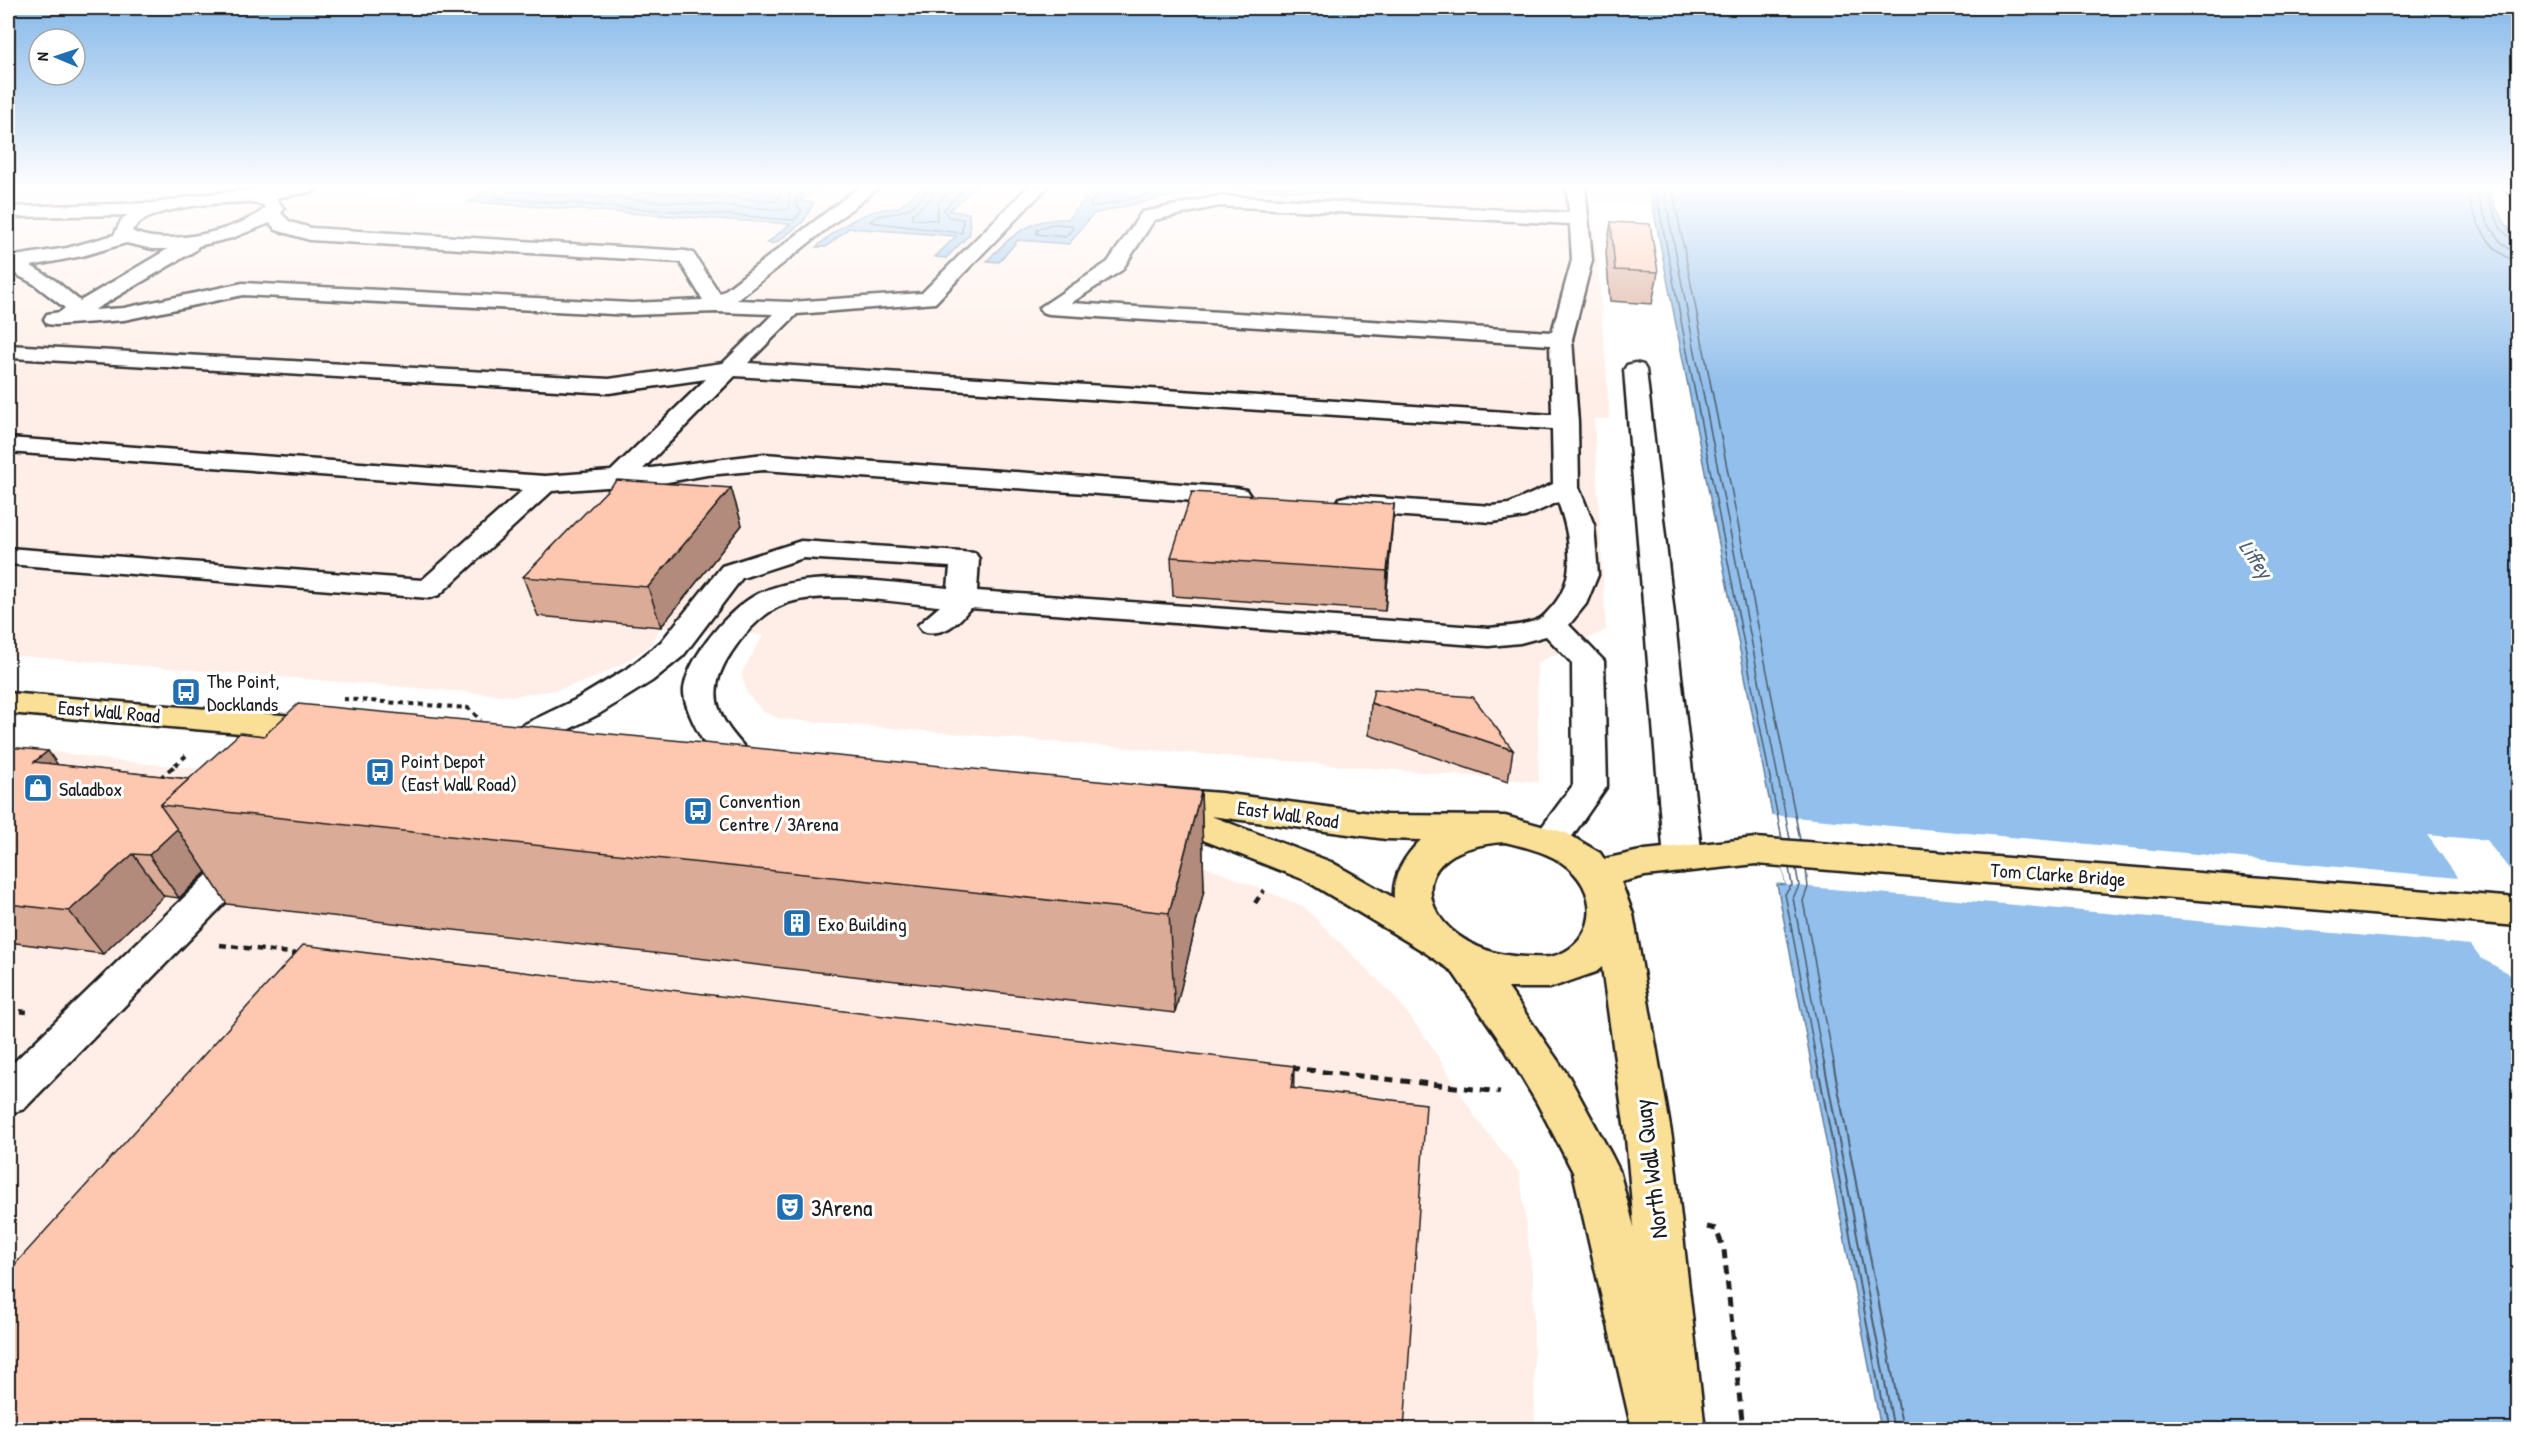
<svg xmlns="http://www.w3.org/2000/svg" width="2526" height="1437" font-family="'Patrick Hand',sans-serif">
<style>
.built{fill:#ffeee7}
.water{fill:#92bfeb;stroke:#637e98;stroke-width:1.5}
.pier{fill:#fff}
.lines{fill:none;stroke-linecap:round;stroke-linejoin:round}
.shore-far1{stroke:#4b5d6f;stroke-width:1.5}
.shore{stroke:#4b5d6f;stroke-width:2}
.minor-casing{stroke:#1c1c1c;stroke-width:5}
.major-casing{stroke:#1c1c1c;stroke-width:5}
.path-far2{stroke:#1c1c1c;stroke-width:4;stroke-dasharray:5 4.5;stroke-linecap:butt}
.path-far1{stroke:#1c1c1c;stroke-width:4.5;stroke-dasharray:7 5;stroke-linecap:butt}
.path{stroke:#1c1c1c;stroke-width:5;stroke-dasharray:9 7;stroke-linecap:butt}
.minor{fill:#fff;fill-rule:evenodd}
.major{fill:#fadf96;fill-rule:evenodd}
.wall{fill:#daab97;stroke:#1c1c1c;stroke-width:1.5}
.shaded-wall{fill:#b28b7b;stroke:#1c1c1c;stroke-width:1.5}
.building{fill:#fec7b0;stroke:#1c1c1c;stroke-width:1.5}
.labels{text-anchor:middle;dominant-baseline:central;stroke-width:6;stroke-linejoin:round;paint-order:stroke}
.poi-label{font-size:20px;fill:#1c1c1c;stroke:#fff;text-anchor:start}
.street-label{font-size:20px;fill:#1c1c1c;stroke:#fff}
.water-label{font-size:21px;font-style:italic;fill:#4b5d6f;stroke:#fff}
.near-street-label{font-size:24px;fill:#1c1c1c;stroke:#fff}
.near-poi-label{font-size:24px;fill:#1c1c1c;stroke:#fff;text-anchor:start}
</style>
<rect width="100%" height="100%" fill="#fff"/>
<filter id="ink" filterUnits="userSpaceOnUse"><feTurbulence type="fractalNoise" baseFrequency=".0167" numOctaves="2"/><feDisplacementMap in="SourceGraphic" scale="12" xChannelSelector="R" yChannelSelector="G"/><feConvolveMatrix kernelMatrix="1 2 1 2 8 2 1 2 1" color-interpolation-filters="sRGB"/></filter>
<g filter="url(#ink)">
<g class="built">
<polygon points="8,187 380,187 362,197 791,224 776,243 813,203 799,202 819,187 923,187 898,208 881,207 843,225 826,247 849,228 957,236 936,257 946,258 970,234 948,211 975,187 1096,187 1068,219 1049,218 988,260 999,262 1018,240 1069,244 1093,214 1208,187 1355,194 1357,187 1649,187 1653,205 1593,202 1610,419 1594,419 1606,630 1537,663 1539,782 780,719 762,711 747,693 741,674 763,635 661,627 649,646 624,663 590,680 557,690 514,696 8,655"/>
<polygon points="8,745 117,761 1111,846 1207,867 1303,906 1394,996 1427,1039 1476,1118 1520,1174 1533,1280 1535,1429 8,1430"/>
</g>
<g class="water">
<polygon points="493,187 819,187 800,201 814,203 803,222 776,243 767,243 790,224 468,202"/>
<path d="M923,187H975L949,211L969,213L970,234L946,258L935,257L956,236L849,228L826,247H816C840,227 866,207 898,208Z"/>
<path d="M1096,187H1208L1093,214L1069,244L1018,240L999,262L987,261C1011,235 1032,217 1068,219Z"/>
<polygon points="1211,187 1357,187 1355,194"/>
<polygon points="1649,187 2489,187 2495,207 2518,243 2518,1429 1881,1429 1777,884 1786,885"/>
</g>
<polygon class="pier" points="1771,815 2458,878 2427,835 2486,840 2518,880 2518,979 2481,958 2471,945 1786,885"/>
<g class="lines">
<g class="shore-far1">
<polyline points="495,187 495,198 794,220 802,211 796,204 796,198 809,187"/>
<polyline points="502,187 505,191 786,210 789,208 789,195 797,187"/>
<polyline points="578,187 776,201 784,187"/>
<path d="M927,187C912,223 880,208 870,222L962,233L963,219L948,217L944,209L966,187"/>
<polyline points="934,187 931,198 912,214 912,219 937,220 938,203 955,187"/>
<polyline points="1100,187 1090,204 1091,208 1182,187"/>
<polyline points="1655,187 1782,839"/>
<polyline points="1663,187 1790,839"/>
<polyline points="1672,187 1800,840"/>
<path d="M2467,187C2471,216 2488,253 2518,262"/>
<path d="M2476,187C2480,210 2494,245 2518,253"/>
<polyline points="2483,187 2501,229 2518,245"/>
<polygon points="1051,224 1071,225 1073,228 1065,237 1037,234 1037,230"/>
<polyline points="1789,868 1792,885 1785,894 1817,1063"/>
<polyline points="1796,869 1799,886 1793,898 1824,1063"/>
<polyline points="1806,870 1808,887 1803,901 1834,1063"/>
</g>
<g class="shore">
<polyline points="1817,1062 1887,1430"/>
<polyline points="1824,1062 1894,1430"/>
<polyline points="1833,1062 1903,1430"/>
</g>
<g class="minor-casing">
<g id="minor">
<path d="M278,187H318L315,191L276,198L284,209L281,213L290,222L311,228L686,251L693,253L720,294L859,187H879L737,300L791,302L922,293L1028,187H1047L935,303L797,314L748,363L1552,415L1550,345L1049,314L1042,312L1039,308L1108,262L1142,212L1148,211L1219,196L1569,213L1567,187H1585L1592,260L1572,339L1578,423L1579,488L1594,525L1598,575L1586,604L1569,625L1604,661L1607,786L1564,848L1551,852L1538,848L1533,839L1573,785L1572,663L1546,636L1520,643L1489,646L970,608C958,624 943,637 922,631L918,625L940,606C899,603 822,589 785,604C762,613 744,633 731,653C720,669 712,689 719,709C726,731 746,746 758,765L753,773C745,775 739,777 731,774C714,766 682,709 684,689C689,655 732,605 762,592C818,568 890,584 948,588L950,567L803,558L742,578L683,656L652,681L599,714L522,753L510,756L498,753L493,745L498,737L575,700L630,667L661,642L722,566L801,541L975,553L979,559L977,591L1489,628C1506,626 1524,626 1539,619C1544,617 1548,611 1552,607C1578,578 1570,534 1558,502L1525,517L1492,522L1349,512L1340,510L1336,504L1340,498L1349,496L1492,506L1509,504L1553,484L1552,429L735,376L643,469L764,454L1237,488L1246,490L1250,496L1246,502L1237,504L764,470L707,475L662,483L552,491L439,595L429,598L8,564V548L422,580L523,490L8,452V438L545,476L611,471L706,379L609,393L12,358L8,357V345L609,379L723,363L773,314L717,312L631,315L243,295L124,320L55,325L47,324L44,319L47,314L60,312L65,308L34,284L8,270V257L67,248L114,235L122,219L128,215L8,217V207L156,203L199,195ZM248,202L263,205L265,208C240,231 163,248 132,231C148,205 220,203 248,202ZM1219,206L1570,224L1572,260L1552,332L1071,303L1122,270L1154,220ZM270,223L276,230L310,240L680,262L703,300L631,303L243,283L124,308L94,310L196,250L198,246L232,238ZM126,243L153,249H168L80,301L56,281L31,266L82,256Z"/>
<polygon points="1635,363 1643,365 1646,370 1702,859 1696,868 1683,872 1670,868 1664,859 1624,370 1627,365"/>
<polygon points="249,843 262,847 268,856 262,865 24,1109 8,1114 8,1068 236,847"/>
</g>
</g>
<g class="major-casing">
<g id="major">
<polygon points="2504,187 2518,187 2518,198 2512,197"/>
<polygon points="8,693 320,718 332,722 337,729 332,736 320,740 8,713"/>
<path d="M1157,788L1221,793L1386,815L1505,816L1566,833L1600,853L1604,859L1645,850L1756,838L2518,898V926L1756,864L1645,876L1621,882L1633,914L1672,1138L1705,1430H1632L1573,1172L1537,1103L1502,1044L1452,971L1423,951L1305,880L1198,838L1146,825L1141,816L1145,809L1139,800L1144,792ZM1211,816L1386,839L1421,840C1405,855 1392,876 1394,898L1331,862ZM1505,842C1529,848 1557,854 1574,873C1602,903 1591,948 1550,957C1543,958 1534,957 1527,957C1426,955 1383,849 1505,842ZM1602,967L1626,1138L1634,1227L1619,1170L1612,1156L1569,1077L1508,988H1550L1596,972Z"/>
</g>
</g>
<g class="path-far2">
<polyline points="343,699 468,708 481,720"/>
<polyline points="175,765 188,754"/>
</g>
<g class="path-far1">
<polyline points="159,779 177,764"/>
<polyline points="1255,903 1264,890"/>
<polyline points="220,945 299,954"/>
<polyline points="8,1010 27,1012"/>
</g>
<g class="path">
<polyline points="1290,1068 1500,1092"/>
<polyline points="1707,1227 1716,1229 1724,1250 1743,1430"/>
</g>
<use href="#minor" class="minor"/>
<use href="#major" class="major"/>
</g>
<g class="wall">
<polygon points="1611,222 1658,272 1652,304 1610,301 1606,252"/>
<polygon points="731,488 742,525 661,627 538,616 523,577"/>
<polygon points="1394,504 1385,611 1173,596 1171,557"/>
<polygon points="1371,703 1513,750 1508,782 1369,735"/>
<polygon points="264,736 1201,791 1204,890 1175,1013 227,904 206,872 179,898 164,896 103,954 8,942 8,747 58,765 189,779"/>
</g>
<g class="shaded-wall">
<polygon points="731,488 742,525 661,627 648,587"/>
<polygon points="1394,504 1391,542 1385,611 1387,571"/>
<polygon points="48,751 78,793 34,762"/>
<polygon points="1201,791 1204,890 1175,1013 1169,913"/>
<polygon points="177,829 206,872 179,898 149,855"/>
<polygon points="133,854 164,896 103,954 69,911"/>
<polygon points="1294,1066 1293,1121 1291,1088"/>
</g>
<g class="building">
<polygon points="1611,222 1650,224 1658,272 1615,270"/>
<polygon points="617,480 731,488 648,587 523,577"/>
<polygon points="1192,492 1394,504 1387,571 1171,557"/>
<polygon points="1374,689 1473,697 1513,750 1371,703"/>
<polygon points="298,704 1201,791 1169,913 160,805 240,733 264,736"/>
<polygon points="8,747 48,751 34,762 189,779 160,805 177,829 149,855 133,854 69,911 8,904"/>
<polygon points="303,945 1294,1066 1291,1088 1426,1104 1404,1430 8,1430 8,1272"/>
</g>
</g>
<linearGradient id="sky" x2="0" y2="1"><stop stop-color="#85b8e9"/><stop offset="0.48" stop-color="#fff"/><stop offset="1" stop-color="#fff" stop-opacity="0"/></linearGradient>
<rect width="2526" height="388" fill="url(#sky)"/>
<defs>
<g id="bus-square" transform="scale(1.5)"><rect x="-9" y="-9" width="18" height="18" rx="4" fill="#1f6fb2" stroke="#fff"/><path d="M-5-6H5V4H4V6H2V4H-2V6H-4V4H-5ZM-3.5-4V0h7V-4ZM-3.5 1.2v1.5H-2V1.2ZM2 1.2v1.5H3.5V1.2Z" fill="#fff"/></g>
<g id="shop-square" transform="scale(1.5)"><rect x="-9" y="-9" width="18" height="18" rx="4" fill="#1f6fb2" stroke="#fff"/><path d="M-5-2.5h2.3a2.7 3.5 0 0 1 5.4 0H5L5.5 6h-11ZM-1.5-2.5h3a1.5 2.3 0 0 0-3 0Z" fill="#fff"/></g>
<g id="building-square" transform="scale(1.5)"><rect x="-9" y="-9" width="18" height="18" rx="4" fill="#1f6fb2" stroke="#fff"/><path d="M-4-6H4V6H1V3H-1V6H-4ZM-2.5-4.3h1.7v1.8h-1.7ZM.8-4.3h1.7v1.8H.8ZM-2.5-1h1.7V.8h-1.7ZM.8-1h1.7V.8H.8Z" fill="#fff"/></g>
<g id="theatre-square" transform="scale(1.5)"><rect x="-9" y="-9" width="18" height="18" rx="4" fill="#1f6fb2" stroke="#fff"/><path d="M-5-5.5Q0-4 5-5.5V0Q5 5 0 6Q-5 5-5 0ZM-3.3-2.5H-1v1.5H-3.3ZM1-2.5H3.3v1.5H1ZM-2.8 1Q0 5.5 2.8 1Z" fill="#fff"/></g>
</defs>
<g fill-rule="evenodd">
<use href="#bus-square" x="186" y="692"/>
<use href="#bus-square" x="380" y="772"/>
<use href="#shop-square" x="38" y="788"/>
<use href="#bus-square" x="698" y="811"/>
<use href="#building-square" x="797" y="923"/>
<use href="#theatre-square" x="790" y="1207"/>
</g>
<g class="labels">
<g class="poi-label">
<text x="207" y="680">The Point,<tspan x="207" dy="23">Docklands</tspan></text>
<text x="401" y="760">Point Depot<tspan x="401" dy="23">(East Wall Road)</tspan></text>
<text x="59" y="788">Saladbox</text>
<text x="719" y="800">Convention<tspan x="719" dy="23">Centre / 3Arena</tspan></text>
<text x="818" y="923">Exo Building</text>
</g>
<g class="street-label">
<text transform="translate(109 711) rotate(5)">East Wall Road</text>
<text transform="translate(1288 814) rotate(8)">East Wall Road</text>
<text transform="translate(2058 874) rotate(4)">Tom Clarke Bridge</text>
</g>
<g class="water-label">
<text transform="translate(2256 559) rotate(55)">Liffey</text>
</g>
<g class="near-street-label">
<text transform="translate(1650 1169) rotate(-97)">North Wall Quay</text>
</g>
<g class="near-poi-label">
<text x="811" y="1207">3Arena</text>
</g>
</g>
<rect width="2526" height="1437" fill="none" stroke="#fff" stroke-width="30"/>
<rect x="15" y="15" width="2496" height="1407" fill="none" stroke="#1c1c1c" stroke-width="2" filter="url(#ink)"/>
<g transform="translate(57 57) rotate(272)"><circle r="28" fill="#ffffff" stroke="#a4a4a4" stroke-width="1.5"/>
<path d="M0-4.5L10 22L0 15L-10 22Z" fill="#1f6fb2"/>
<text y="-9" font-size="16" font-weight="bold" text-anchor="middle" fill="#1c1c1c">N</text>
</g>
</svg>
